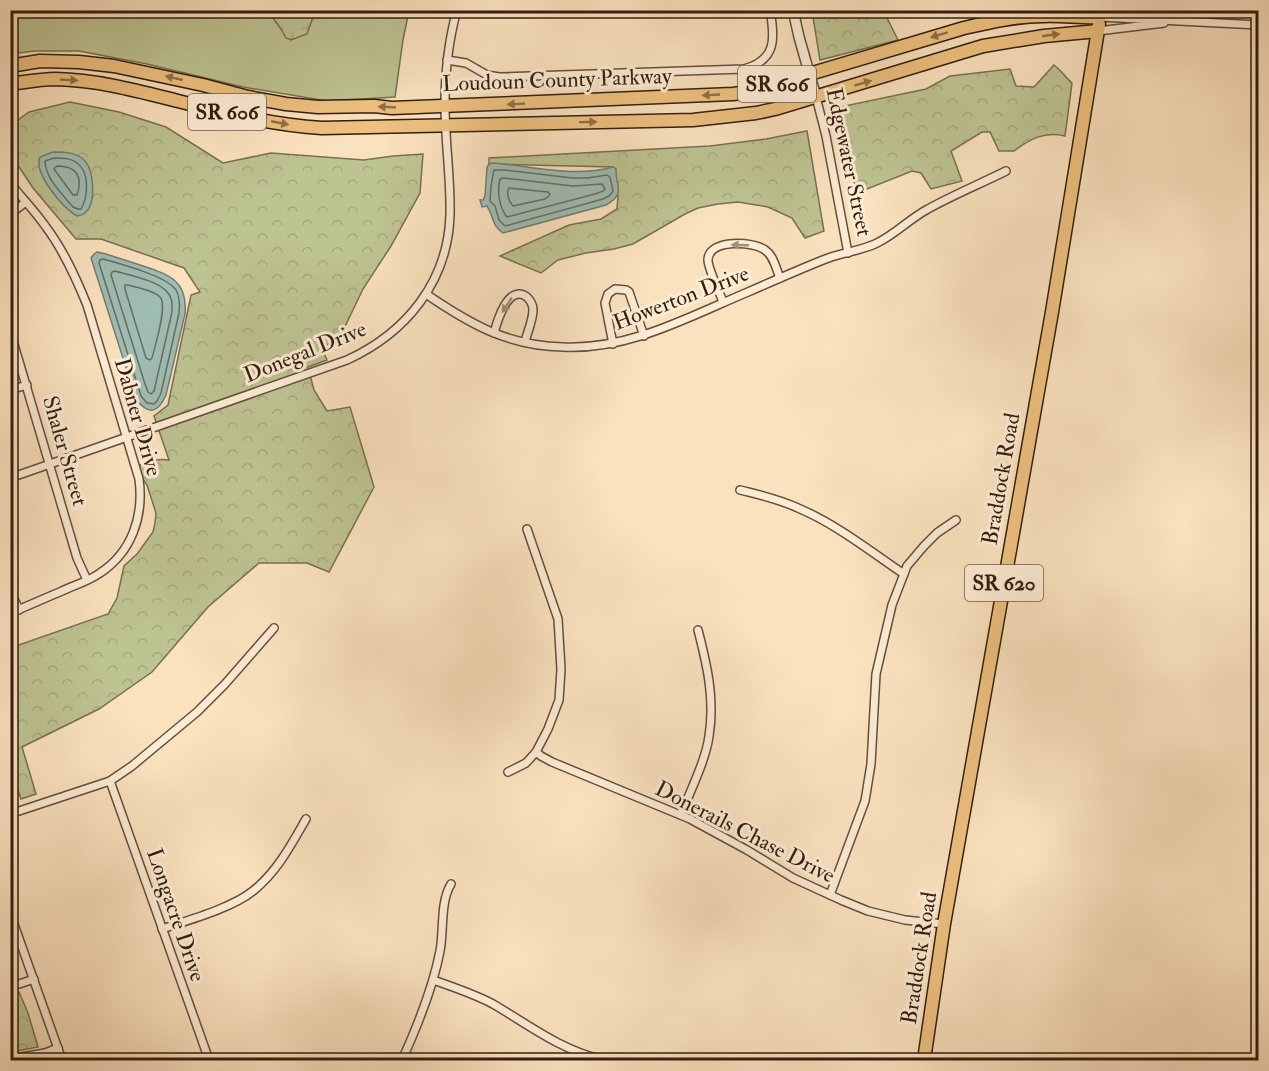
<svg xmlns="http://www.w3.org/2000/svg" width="1269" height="1071" font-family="'IM FELL Double Pica',serif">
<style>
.grass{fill:#bec392;stroke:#787050;stroke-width:1.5}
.forest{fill:url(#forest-crowns);stroke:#787050;stroke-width:1.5}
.wetland{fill:url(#wetland-marsh);stroke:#787050;stroke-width:1.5}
.water{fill:#9fbdb4;stroke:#737d71;stroke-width:1.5}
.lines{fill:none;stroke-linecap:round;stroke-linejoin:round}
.shore{stroke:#686e60;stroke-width:1.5}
.minor-casing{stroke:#644f3a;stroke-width:10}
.tertiary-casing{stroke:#644f3a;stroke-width:12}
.primary-casing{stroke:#321e0d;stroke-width:15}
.minor{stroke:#fcecd5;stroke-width:7}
.tertiary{stroke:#fcecd5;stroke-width:9}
.primary{stroke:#eec180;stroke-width:12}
.oneway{fill:#907046}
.oneway2{fill:#a18f7b}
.labels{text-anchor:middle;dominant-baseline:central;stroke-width:6;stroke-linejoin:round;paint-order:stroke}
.shield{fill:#fcecd5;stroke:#6f5c49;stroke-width:1.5}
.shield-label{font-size:21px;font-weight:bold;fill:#321e0d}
.street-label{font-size:22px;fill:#321e0d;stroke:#fcecd5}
</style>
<defs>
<pattern id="forest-crowns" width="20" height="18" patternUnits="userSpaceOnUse" patternTransform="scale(1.5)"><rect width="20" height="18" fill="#bec392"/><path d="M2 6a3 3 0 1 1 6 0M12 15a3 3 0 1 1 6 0" fill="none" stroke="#a4a77d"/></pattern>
<pattern id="wetland-marsh" width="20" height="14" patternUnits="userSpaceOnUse" patternTransform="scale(1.5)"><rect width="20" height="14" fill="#bec392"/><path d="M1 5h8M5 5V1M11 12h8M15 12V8" fill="none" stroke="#a4a77d"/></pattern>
</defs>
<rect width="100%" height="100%" fill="#fbe2bf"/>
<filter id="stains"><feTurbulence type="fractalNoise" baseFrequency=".00333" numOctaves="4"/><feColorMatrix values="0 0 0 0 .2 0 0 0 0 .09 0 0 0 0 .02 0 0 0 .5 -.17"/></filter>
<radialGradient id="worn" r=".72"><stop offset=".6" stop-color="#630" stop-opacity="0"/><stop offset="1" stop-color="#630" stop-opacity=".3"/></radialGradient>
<polygon class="grass" points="10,11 409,11 403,40 395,97 327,101 243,87 147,64 79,51 34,51 11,54"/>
<g class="forest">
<polygon points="812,11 858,11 862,17 886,16 898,40 820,60"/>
<path d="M1054,65C1061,70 1065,77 1072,83L1065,136C1044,131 1030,139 1014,151H999L990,132H982L951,151L962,181L931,189L921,173L912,171L857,193L835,108L926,89L950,76L1010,69L1016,86L1034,87Z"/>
<path d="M70,102L119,112L166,127L223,163L271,153L364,160L393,156L423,154L420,193L391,246L363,289L340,337L322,348L327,360L308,367L314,390L327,411L350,407L374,487L329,572L307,563H259L208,607L152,672L99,709L22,747L36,794L21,799L11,770L10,648L108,614L117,598L124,566L137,554L153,532L155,523L156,513L147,485L135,468C146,461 156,458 169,460L154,416L168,405L191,295L200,292L184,268L101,239H76L33,188L11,155V125L29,112Z"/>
<polygon points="807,131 824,231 805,238 792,218 768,207 738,202 718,204 698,208 685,214 633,244 614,249 586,253 558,260 541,273 500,256 569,225 601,219 617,209 618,196 613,167 489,164 489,158 710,146 766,139"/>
<polygon points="19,992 28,1013 38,1047 11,1052 11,995"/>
</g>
<polygon class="wetland" points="268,11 314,11 315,15 312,20 307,34 291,40 286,38 281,29"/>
<g class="water">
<path d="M53,152C64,152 77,152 85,161C94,171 96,203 86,212C83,215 81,215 77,216C63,208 33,173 40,157Z"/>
<path d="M493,163C533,166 573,178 613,167L616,169C615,187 627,193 606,205L503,233C491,225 494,216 487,206L482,207L480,200H483L485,196L487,167L489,164Z"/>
<path d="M97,252L106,254C118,258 131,262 143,266C170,275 188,281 185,314L166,395C158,413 149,416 136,399L91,258L94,254Z"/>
</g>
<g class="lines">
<g class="shore">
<path d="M54,158C62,158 71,158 77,163C90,172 88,197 81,209H78L73,207C63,195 45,178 45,161Z"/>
<path d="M57,166C77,166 83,177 77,195H73L54,169Z"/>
<polygon points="494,170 504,170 573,178 587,178 607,175 610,177 613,191 609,196 603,199 505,226 499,220 495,206 490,201 491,186"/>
<path d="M503,178L573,186L602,184L605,189L603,191L595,194L507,217C499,207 497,192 500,179Z"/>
<path d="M509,188L548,192L550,195L545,199L513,206C509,202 506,193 509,188Z"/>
<path d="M103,259C120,264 167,276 176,290C180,297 180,305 179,313L161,393L157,401L154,404L147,403L141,396L99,263L100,260Z"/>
<path d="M115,271C129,275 160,281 168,293C173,299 172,305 172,312L154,391L151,394L148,392L145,384L111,275L112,272Z"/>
<path d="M125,285H128C138,288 153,290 160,297C168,305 155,346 152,358L150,360L146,358L125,289Z"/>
</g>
<g class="minor-casing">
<g id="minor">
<polyline points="915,10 928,10"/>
<polyline points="1100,17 1258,25"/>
<polyline points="1098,31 1164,23"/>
<path d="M447,60L466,63L487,75L499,77L744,69C777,60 775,38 770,10"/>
<polyline points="816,97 826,136 848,253"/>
<path d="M10,183C22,198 35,211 46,227C64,251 76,278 87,305L139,479C144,516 132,552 100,573C89,581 75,585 62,591C45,598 28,606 10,613"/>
<polyline points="10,214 26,202"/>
<path d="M426,294C470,324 508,346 563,347C630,350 688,317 748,292C773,281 798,270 823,260C840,253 859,251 875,244C895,235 909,219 928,209C953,195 980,184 1006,171"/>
<path d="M723,302C720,293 707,267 708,259C710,239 753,241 765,250C774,256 776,269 780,278"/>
<polyline points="10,331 77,558 87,580"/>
<path d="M494,333C497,322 508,283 527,297C530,300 533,305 533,310C533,320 527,333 525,342"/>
<polyline points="613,344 605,303 608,294 615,289 626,290 629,292 644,336"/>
<polyline points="10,390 27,385"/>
<path d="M10,478L347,360C406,333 448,282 450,215C451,179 445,142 445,105C445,73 448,42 457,10"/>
<path d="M740,490C760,495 779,499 798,508C836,524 870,551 904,574"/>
<polyline points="10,590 19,610"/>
<polyline points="536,752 541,756 552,762 690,819 747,850 793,878 841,900 868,911 905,920 944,924"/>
<polyline points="508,772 526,763 536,752 548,729 559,700 561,669 558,619 527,529"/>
<polyline points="110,781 209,1060"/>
<polyline points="10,814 110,781 132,766 197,712 225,684 274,628"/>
<path d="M681,815C690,791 706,760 709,736C715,699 707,665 698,630"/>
<polyline points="830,895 865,801 871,764 876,674 892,605 907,566 924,546 937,533 956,520"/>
<polyline points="10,913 62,1060"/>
<path d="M162,929C189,920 232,908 253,891C277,872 291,845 306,819"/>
<path d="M433,980C453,987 474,994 493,1004C529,1025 562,1051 604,1060"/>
<polyline points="10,987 34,979"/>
<polyline points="10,1059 45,1053 58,1048"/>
<path d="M402,1060C417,1027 433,988 440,951C444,930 440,902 451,884"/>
</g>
</g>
<g class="tertiary-casing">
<polyline id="tertiary" points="793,10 799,37 816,97"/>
</g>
<g class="primary-casing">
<g id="primary">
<path d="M10,66L40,61L79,62L114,66L203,85L248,97L286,104L318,107L374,106L392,108L733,94L749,92L964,28C990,22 1016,16 1043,16C1062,15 1081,18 1100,17"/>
<path d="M10,84C25,82 41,79 56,79C98,80 138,91 178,101C225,113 273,125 322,128L693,120L756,113L775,109L983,46L1044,36L1098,31"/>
<polyline points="924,1060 944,924 1052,312 1099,24"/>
</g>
</g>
<use href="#minor" class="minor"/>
<use href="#tertiary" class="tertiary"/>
<use href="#primary" class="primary"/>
</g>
<defs><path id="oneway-solid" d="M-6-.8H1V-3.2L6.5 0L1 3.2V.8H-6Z" transform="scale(1.5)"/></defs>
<g class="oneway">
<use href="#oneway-solid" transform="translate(939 35) rotate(163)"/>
<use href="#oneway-solid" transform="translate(1051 35) rotate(-8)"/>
<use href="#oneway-solid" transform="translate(174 78) rotate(-167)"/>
<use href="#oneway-solid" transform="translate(69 80) rotate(3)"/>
<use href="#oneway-solid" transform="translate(863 83) rotate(-17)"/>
<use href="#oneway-solid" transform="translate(711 95) rotate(177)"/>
<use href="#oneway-solid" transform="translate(516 104) rotate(177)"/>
<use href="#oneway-solid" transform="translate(387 107) rotate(-177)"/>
<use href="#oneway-solid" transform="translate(588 122) rotate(-1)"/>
<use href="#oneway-solid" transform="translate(280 123) rotate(11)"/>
</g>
<g class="oneway2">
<use href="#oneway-solid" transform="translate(740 245) rotate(-178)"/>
<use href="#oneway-solid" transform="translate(507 305) rotate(123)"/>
</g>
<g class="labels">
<g class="shield">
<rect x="738" y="66" width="78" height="36" rx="4.5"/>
<rect x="188" y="94" width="78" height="36" rx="4.5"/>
<rect x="965" y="565" width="78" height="36" rx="4.5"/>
</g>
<g class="shield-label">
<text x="777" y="84">SR 606</text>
<text x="227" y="112">SR 606</text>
<text x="1004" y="583">SR 620</text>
</g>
<g class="street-label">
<text transform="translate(557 80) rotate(-2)">Loudoun County Parkway</text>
<text transform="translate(849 162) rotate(78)">Edgewater Street</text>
<text transform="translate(681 298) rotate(-21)">Howerton Drive</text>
<text transform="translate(305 352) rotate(-22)">Donegal Drive</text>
<text transform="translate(138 417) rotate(74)">Dabner Drive</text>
<text transform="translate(65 451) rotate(74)">Shaler Street</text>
<text transform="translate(1001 479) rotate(-80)">Braddock Road</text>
<text transform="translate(745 832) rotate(27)">Donerails Chase Drive</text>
<text transform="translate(176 915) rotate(71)">Longacre Drive</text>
<text transform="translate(919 958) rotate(-81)">Braddock Road</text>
</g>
</g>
<rect width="1269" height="1071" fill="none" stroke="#fbe2bf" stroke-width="36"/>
<rect x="12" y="12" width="1245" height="1047" fill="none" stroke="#321e0d" stroke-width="3"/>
<rect x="18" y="18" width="1233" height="1035" fill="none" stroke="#321e0d" stroke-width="1.5"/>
<rect width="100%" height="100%" filter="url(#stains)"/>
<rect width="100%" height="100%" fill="url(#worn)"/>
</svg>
